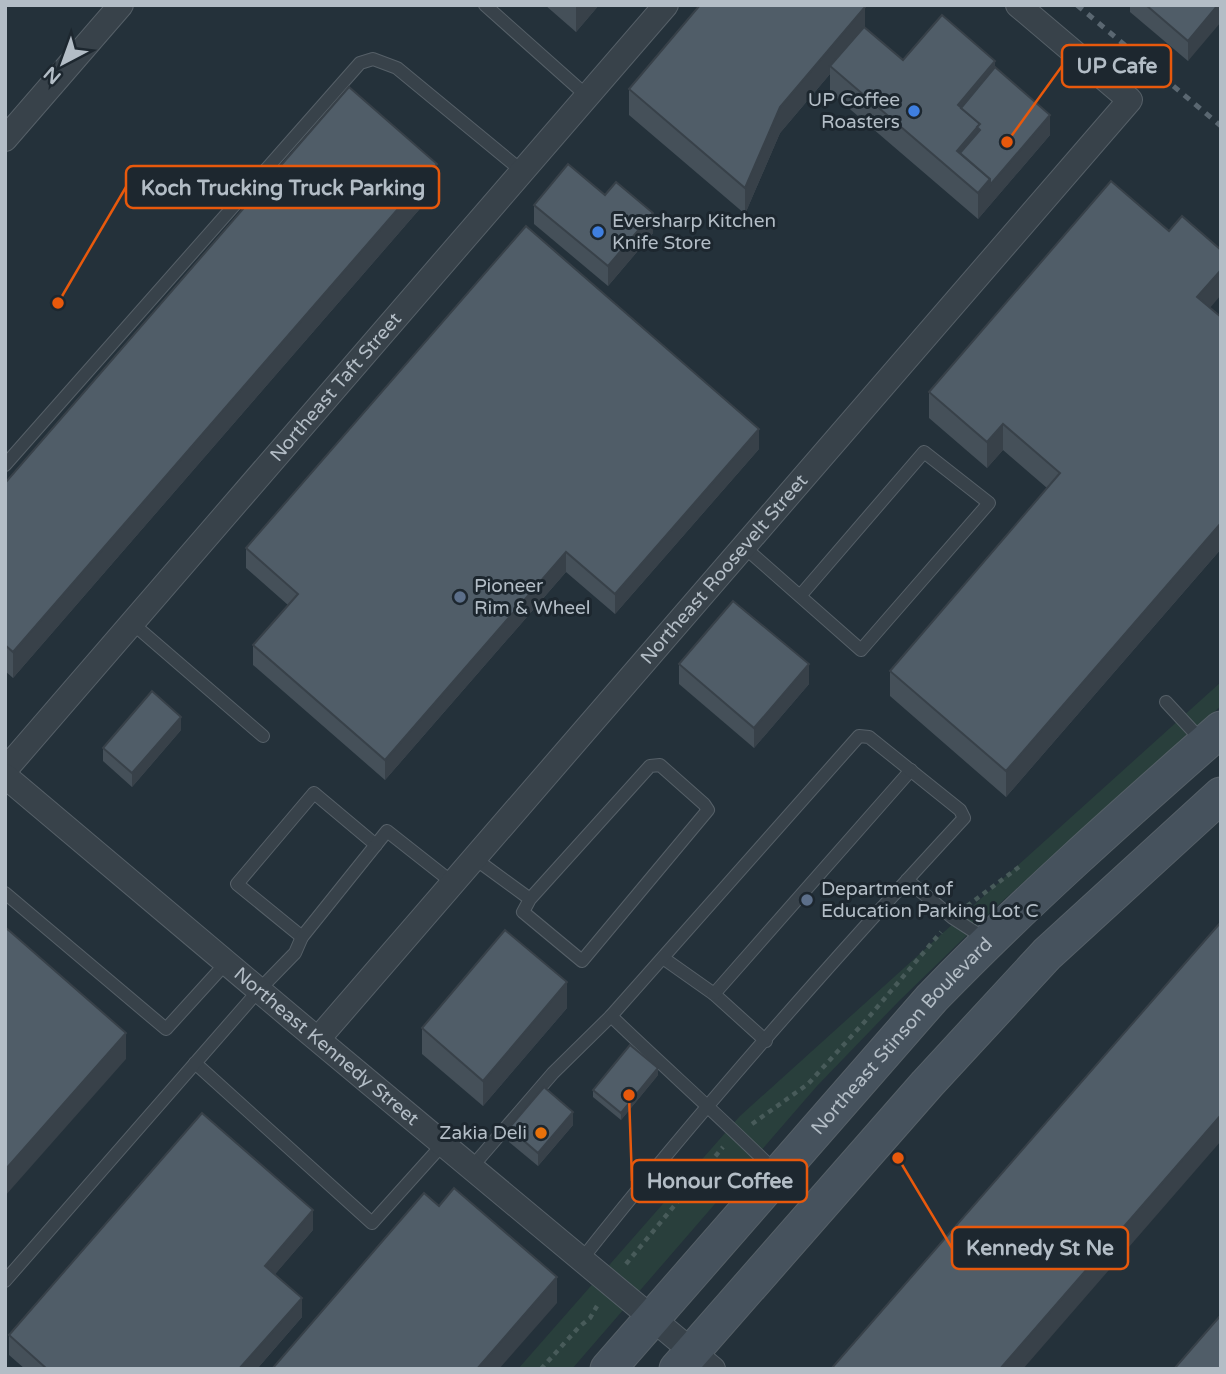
<svg xmlns="http://www.w3.org/2000/svg" width="1226" height="1374" font-family="'Varela Round',sans-serif">
<style>
.green{fill:#293f3c}
.lines{fill:none;stroke-linecap:round;stroke-linejoin:round}
.lane-casing{stroke:#566068;stroke-width:14}
.street-casing{stroke:#566068;stroke-width:26}
.secondary-casing{stroke:#566068;stroke-width:37}
.path{stroke:#485b5a;stroke-width:4.5;stroke-dasharray:5 5;stroke-linecap:butt}
.lane{stroke:#38424a;stroke-width:12}
.street{stroke:#38424a;stroke-width:24}
.secondary{stroke:#46525d;stroke-width:35}
.rail{stroke:#5a6771;stroke-width:5;stroke-dasharray:7 7;stroke-linecap:butt}
.wall{fill:#455059}
.shaded-wall{fill:#384149}
.building{fill:#505d68;stroke:#384149;stroke-width:2}
.shop-dot{fill:#3f7fe0;stroke:#1d272f;stroke-width:2.5}
.service-dot{fill:#5c6f8a;stroke:#1d272f;stroke-width:2.5}
.food-dot{fill:#e8710a;stroke:#1d272f;stroke-width:2.5}
.labels{text-anchor:middle;dominant-baseline:central;stroke-width:6;stroke-linejoin:round;paint-order:stroke}
.poi-label{font-size:19px;fill:#b3bdc6;stroke:#1d272f;text-anchor:start}
.street-label{font-size:19px;fill:#b3bdc6;stroke:#1d272f}
.leader{fill:none;stroke:#e8590c;stroke-width:2.5}
.callout-dot{fill:#e8590c;stroke:#1d272f;stroke-width:2.5}
.callout{fill:#1d272f;stroke:#e8590c;stroke-width:2.5}
.callout-label{font-size:21px;text-anchor:middle;font-weight:bold;fill:#b3bdc6}
</style>
<rect width="100%" height="100%" fill="#24313a"/>
<polygon class="green" points="1221,682 1221,706 997,906 899,1001 817,1086 572,1369 518,1369 740,1116"/>
<g class="lines">
<g class="lane-casing">
<g id="lane">
<polyline points="485,5 587,96"/>
<polyline points="5,465 360,63 373,59 397,68 522,171"/>
<polyline points="743,546 861,650 989,503 924,452 800,596"/>
<polyline points="132,623 263,736"/>
<polyline points="1166,702 1204,743"/>
<polyline points="474,858 530,899 523,912 582,961 708,810 704,804 660,765 650,766 530,899"/>
<polyline points="907,880 953,918 987,940"/>
<polyline points="5,893 166,1029 226,963"/>
<polyline points="302,937 237,884 314,793 376,845"/>
<polyline points="663,958 714,994 766,1041"/>
<polyline points="714,994 911,770"/>
<polyline points="195,1063 372,1223 443,1144"/>
<polyline points="471,1168 553,1073 611,1016"/>
<path d="M582,1259C702,1107 832,961 964,818L960,810L869,737L859,736L611,1016C666,1069 723,1119 777,1173"/>
<polyline points="5,1281 259,990 295,953 302,937 387,831 453,883"/>
</g>
</g>
<g class="street-casing">
<g id="street">
<polyline points="5,139 121,5"/>
<path id="s1" d="M5,770L666,5"/>
<path id="s2" d="M5,776L292,1018L713,1369"/>
<path id="s3" d="M318,1039L1130,100L1018,5"/>
</g>
</g>
<g class="secondary-casing">
<g id="secondary">
<path id="s4" d="M608,1369L932,998C1024,903 1122,816 1221,729"/>
<polyline points="677,1369 927,1084 1047,954 1221,795"/>
</g>
</g>
<g class="path">
<polyline points="967,906 1019,867"/>
<polyline points="752,1124 808,1084 868,1018 941,932"/>
<polyline points="626,1264 723,1147"/>
<polyline points="541,1369 579,1327 590,1318 597,1306"/>
</g>
<use href="#lane" class="lane"/>
<use href="#street" class="street"/>
<use href="#secondary" class="secondary"/>
<polyline class="rail" points="1077,5 1221,126"/>
</g>
<g class="wall">
<polygon points="545,5 599,5 576,32"/>
<polygon points="1130,5 1221,5 1188,61 1130,12"/>
<polygon points="865,28 903,60 995,67 1050,135 978,219 830,92 830,74 780,133 745,214 629,115 629,89"/>
<polygon points="437,189 13,678 5,671 5,483"/>
<polygon points="605,195 653,233 608,286 534,224 534,205"/>
<polygon points="1210,308 1221,317 1221,549 1006,797 890,696 890,671 1047,488 1003,450 987,468 929,418 929,392"/>
<polygon points="759,449 615,614 566,572 385,780 253,665 253,645 288,605 246,568 246,548"/>
<polygon points="679,664 809,684 754,748 679,684"/>
<polygon points="181,730 132,787 103,761 103,748"/>
<polygon points="567,1008 483,1106 422,1054 422,1028"/>
<polygon points="658,1075 621,1120 593,1097 593,1090"/>
<polygon points="573,1125 538,1166 509,1142 509,1128"/>
<polygon points="313,1230 275,1274 302,1317 257,1369 25,1369 9,1355 9,1335"/>
</g>
<g class="shaded-wall">
<polygon points="577,5 599,5 576,32 576,6"/>
<polygon points="1218,5 1221,5 1221,22 1188,61 1188,41"/>
<polygon points="865,7 865,32 830,66 830,74 780,133 745,214 745,188 780,107"/>
<polygon points="995,61 995,87 968,119 958,105"/>
<polygon points="1050,115 1050,135 978,219 978,193"/>
<polygon points="980,124 980,149 967,165 957,151"/>
<polygon points="437,164 437,189 13,678 13,652"/>
<polygon points="653,213 653,233 608,286 608,266"/>
<polygon points="1221,270 1221,295 1197,323 1197,297"/>
<polygon points="1003,424 1003,450 987,468 987,442"/>
<polygon points="759,429 759,449 615,614 615,594"/>
<polygon points="1221,523 1221,549 1006,797 1006,771"/>
<polygon points="566,552 566,572 385,780 385,760"/>
<polygon points="809,664 809,684 754,748 754,728"/>
<polygon points="181,717 181,730 132,787 132,773"/>
<polygon points="567,982 567,1008 483,1106 483,1081"/>
<polygon points="126,1033 126,1059 5,1196 5,1170"/>
<polygon points="658,1068 658,1075 621,1120 621,1113"/>
<polygon points="573,1112 573,1125 538,1166 538,1153"/>
<polygon points="1221,1115 1221,1141 1023,1369 1000,1369"/>
<polygon points="313,1210 313,1230 265,1286 265,1266"/>
<polygon points="557,1277 557,1303 499,1369 477,1369"/>
<polygon points="302,1298 302,1317 257,1369 239,1369"/>
</g>
<g class="building">
<polygon points="700,5 863,5 865,7 780,107 745,188 629,89"/>
<polygon points="1146,5 1218,5 1188,41"/>
<polygon points="942,15 995,61 958,105 980,124 957,151 990,179 978,193 830,66 864,27 903,60"/>
<polygon points="995,67 1050,115 990,185 990,179 960,153 980,130 977,127 980,124 961,108"/>
<polygon points="349,87 437,164 13,652 5,645 5,483"/>
<polygon points="568,164 605,195 616,182 653,213 608,266 534,205"/>
<polygon points="1111,181 1169,231 1182,216 1221,250 1221,270 1197,297 1221,317 1221,523 1006,771 890,671 1060,473 1003,424 987,442 929,392"/>
<polygon points="526,226 759,429 615,594 566,552 385,760 253,645 298,594 246,548"/>
<polygon points="733,601 809,664 754,728 679,664"/>
<polygon points="152,691 181,717 132,773 103,748"/>
<polygon points="1221,922 1221,1115 1000,1369 831,1369"/>
<polygon points="5,927 126,1033 5,1170"/>
<polygon points="505,930 567,982 483,1081 422,1028"/>
<polygon points="630,1045 658,1068 621,1113 593,1090"/>
<polygon points="544,1087 573,1112 538,1153 509,1128"/>
<polygon points="202,1113 313,1210 265,1266 302,1298 239,1369 47,1369 9,1335"/>
<polygon points="454,1188 557,1277 477,1369 272,1369 424,1193 439,1206"/>
<polygon points="1221,1315 1221,1369 1174,1369"/>
</g>
<g class="shop-dot">
<circle cx="914" cy="111" r="7"/>
<circle cx="598" cy="232" r="7"/>
</g>
<g class="service-dot">
<circle cx="460" cy="597" r="7"/>
<circle cx="807" cy="900" r="7"/>
</g>
<circle class="food-dot" cx="541" cy="1133" r="7"/>
<g class="labels">
<g class="poi-label">
<text x="900" y="100" text-anchor="end">UP Coffee<tspan x="900" dy="22">Roasters</tspan></text>
<text x="612" y="221">Eversharp Kitchen<tspan x="612" dy="22">Knife Store</tspan></text>
<text x="474" y="586">Pioneer<tspan x="474" dy="22">Rim &amp; Wheel</tspan></text>
<text x="821" y="889">Department of<tspan x="821" dy="22">Education Parking Lot C</tspan></text>
<text x="527" y="1133" text-anchor="end">Zakia Deli</text>
</g>
<g class="street-label">
<text stroke="none"><textPath href="#s1" startOffset="506">Northeast Taft Street</textPath></text>
<text stroke="none"><textPath href="#s3" startOffset="621">Northeast Roosevelt Street</textPath></text>
<text stroke="none"><textPath href="#s4" startOffset="444">Northeast Stinson Boulevard</textPath></text>
<text stroke="none"><textPath href="#s2" startOffset="420">Northeast Kennedy Street</textPath></text>
</g>
</g>
<path class="leader" d="M1007 142L1062 66M58 303L126 187M629 1095L632 1181M898 1158L952 1248"/>
<g class="callout-dot">
<circle cx="1007" cy="142" r="7"/>
<circle cx="58" cy="303" r="7"/>
<circle cx="629" cy="1095" r="7"/>
<circle cx="898" cy="1158" r="7"/>
</g>
<g class="callout">
<rect x="1062" y="45" width="109" height="42" rx="7"/>
<rect x="126" y="166" width="313" height="42" rx="7"/>
<rect x="632" y="1160" width="175" height="42" rx="7"/>
<rect x="952" y="1227" width="176" height="42" rx="7"/>
</g>
<g class="callout-label">
<text x="1117" y="73">UP Cafe</text>
<text x="283" y="195">Koch Trucking Truck Parking</text>
<text x="720" y="1188">Honour Coffee</text>
<text x="1040" y="1255">Kennedy St Ne</text>
</g>
<rect width="1226" height="1374" fill="none" stroke="#b3bdc6" stroke-width="14"/>
<g transform="translate(63 63) rotate(221)" stroke="#1d272f" stroke-width="5" paint-order="stroke">
<path d="M0-5L12 26L0 18L-12 26Z" fill="#b3bdc6"/>
<text y="-10" font-size="19" font-weight="bold" text-anchor="middle" fill="#b3bdc6">N</text>
</g>
</svg>
